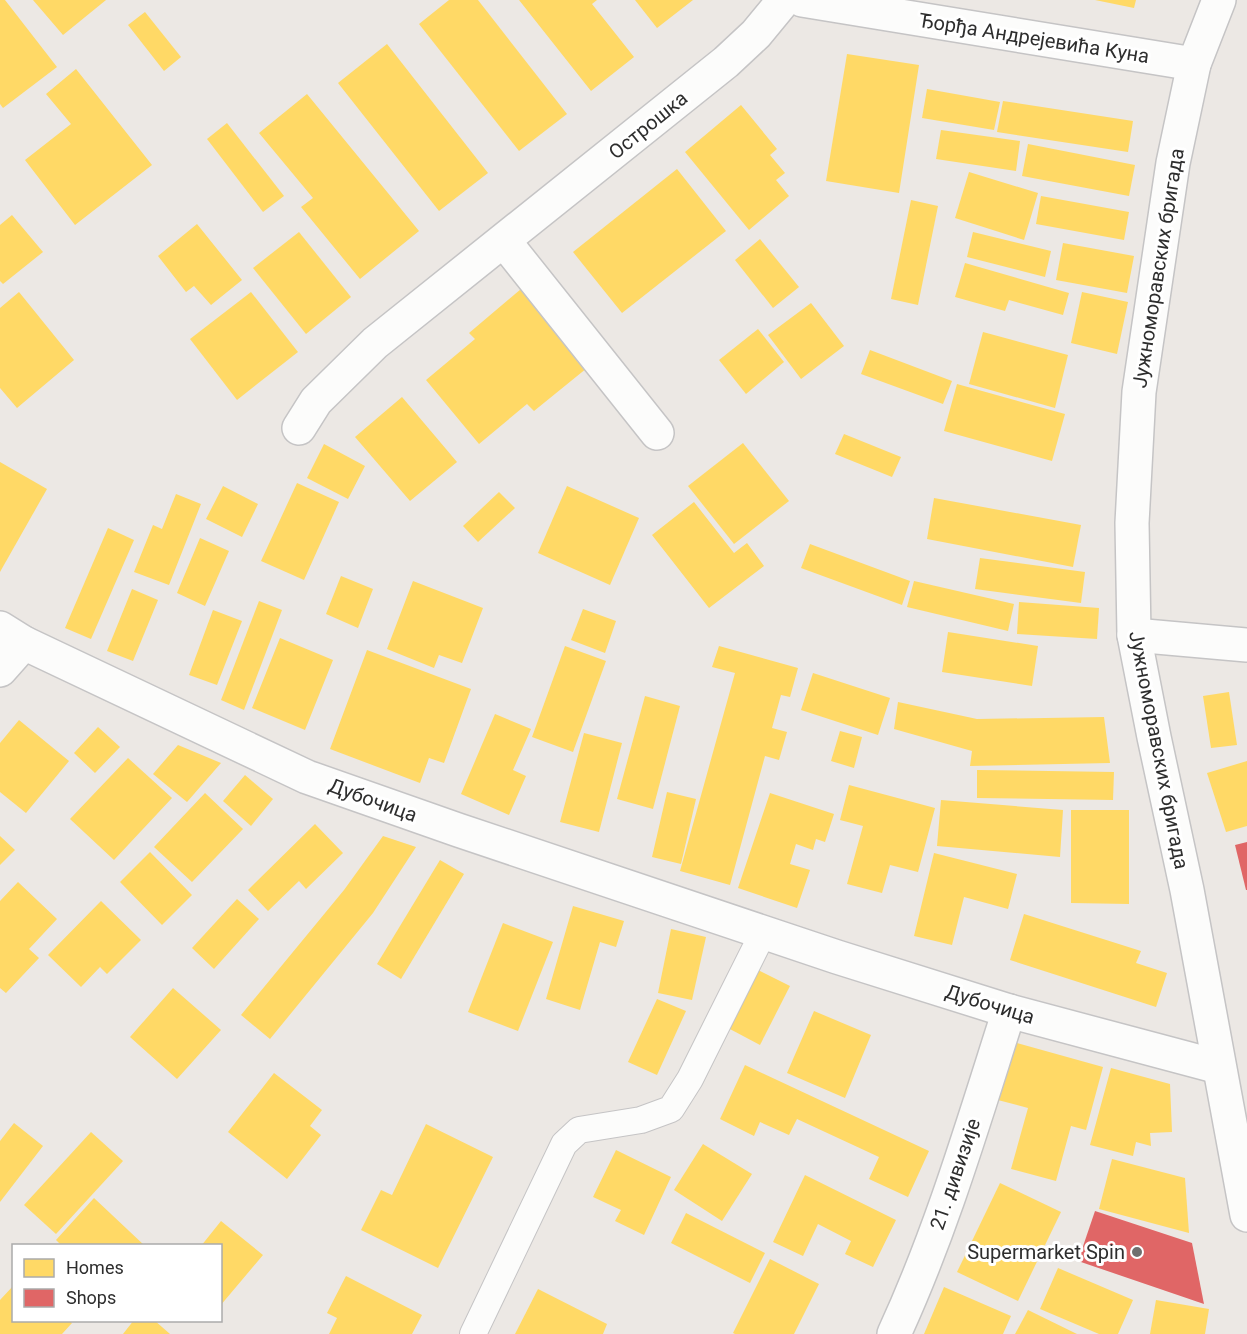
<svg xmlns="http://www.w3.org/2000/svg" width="1247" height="1334" font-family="Roboto,sans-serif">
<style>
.homes{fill:#ffd966}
.shops{fill:#e06666}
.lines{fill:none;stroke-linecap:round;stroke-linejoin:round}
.lane-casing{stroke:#c5c4c5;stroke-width:28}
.street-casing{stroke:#c5c4c5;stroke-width:36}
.secondary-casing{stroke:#c5c4c5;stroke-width:36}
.lane{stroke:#fcfcfb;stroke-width:26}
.street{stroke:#fcfcfb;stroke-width:33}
.secondary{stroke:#fcfcfb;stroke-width:33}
.poi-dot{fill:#706f6e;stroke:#fff;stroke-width:2}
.labels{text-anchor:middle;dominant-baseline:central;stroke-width:6;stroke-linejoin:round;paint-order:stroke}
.street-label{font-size:20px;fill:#2e2e2e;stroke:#fff}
.poi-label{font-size:20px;fill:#2e2e2e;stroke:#fff;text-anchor:end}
</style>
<rect width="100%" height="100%" fill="#ece8e4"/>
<g class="homes">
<polygon points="0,0 5,0 57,67 3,108 0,104"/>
<polygon points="33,0 106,0 63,35"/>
<polygon points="449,0 478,0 567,114 519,151 419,24"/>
<polygon points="519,0 597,0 592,4 634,57 591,91"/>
<polygon points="635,0 693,0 657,28"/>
<polygon points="1095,0 1136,0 1134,8"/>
<polygon points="145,12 181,57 164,71 128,25"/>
<polygon points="387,44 488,173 439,211 338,83"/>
<polygon points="847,54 919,65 899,193 826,181"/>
<polygon points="76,69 152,165 75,225 25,160 71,124 46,94"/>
<polygon points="927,89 1000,102 994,130 922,118"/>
<polygon points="307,94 419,231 360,279 301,207 313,198 259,133"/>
<polygon points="1003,101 1133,121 1128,152 997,132"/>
<polygon points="741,105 777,149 770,155 785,173 776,180 789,196 749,230 685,152"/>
<polygon points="227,123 284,196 263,212 207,139"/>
<polygon points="941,130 1020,141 1016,171 936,159"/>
<polygon points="1028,144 1135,165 1129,196 1022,176"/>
<polygon points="677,169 726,231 622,313 573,252"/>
<polygon points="969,172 1038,193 1024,240 955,218"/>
<polygon points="1041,196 1129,212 1124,240 1036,224"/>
<polygon points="911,200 938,206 918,305 891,299"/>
<polygon points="12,215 43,252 3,284 0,281 0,225"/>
<polygon points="197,224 242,280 211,305 194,286 186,292 158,256"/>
<polygon points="299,232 351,297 306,334 253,268"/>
<polygon points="973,232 1051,251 1045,277 967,257"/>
<polygon points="760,239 799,287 773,308 735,260"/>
<polygon points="1063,243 1134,256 1127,293 1056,280"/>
<polygon points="965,263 1069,293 1063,315 1009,300 1005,311 955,297"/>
<polygon points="521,289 587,368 534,411 527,404 479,444 426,380 475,339 469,333"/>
<polygon points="19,292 74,360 17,408 0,388 0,308"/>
<polygon points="251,292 298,352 237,400 190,339"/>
<polygon points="1082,292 1128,302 1117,354 1071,343"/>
<polygon points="811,303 844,346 801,379 768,335"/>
<polygon points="758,329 784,362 746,394 719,360"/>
<polygon points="983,332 1068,355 1055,408 969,384"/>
<polygon points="870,350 952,381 943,404 861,374"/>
<polygon points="957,384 1065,414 1052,461 944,431"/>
<polygon points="402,397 457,462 410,501 355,437"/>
<polygon points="844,434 901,457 892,477 835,454"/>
<polygon points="743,443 789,501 734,544 688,486"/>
<polygon points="324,444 365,466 348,499 307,478"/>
<polygon points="0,462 47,489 0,572"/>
<polygon points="297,483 339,502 304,580 261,561"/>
<polygon points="223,486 258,504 242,537 206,519"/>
<polygon points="567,486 639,518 610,585 538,553"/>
<polygon points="499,492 515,508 478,542 463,526"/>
<polygon points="176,494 201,504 169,585 134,572 153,525 162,529"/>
<polygon points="934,498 1081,525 1073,567 927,539"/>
<polygon points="694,502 734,553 747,543 764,566 709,608 652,535"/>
<polygon points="108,528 134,540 91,639 65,628"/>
<polygon points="200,538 229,551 205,606 177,593"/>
<polygon points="810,544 910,581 902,605 801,568"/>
<polygon points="980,558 1085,572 1081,603 975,589"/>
<polygon points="341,576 373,589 358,628 326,614"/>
<polygon points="413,581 483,608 462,663 439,655 434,668 387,649"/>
<polygon points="914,581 1014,604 1008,631 907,607"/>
<polygon points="132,589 158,600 133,661 107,651"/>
<polygon points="259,601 282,610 244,710 221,700"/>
<polygon points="1019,602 1099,608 1097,639 1017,634"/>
<polygon points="583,609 616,621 605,653 571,640"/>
<polygon points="213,610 242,621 217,685 189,675"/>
<polygon points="948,632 1038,646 1032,686 942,672"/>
<polygon points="280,638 333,660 305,730 252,708"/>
<polygon points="565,646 606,661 573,752 532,737"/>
<polygon points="719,646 798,668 790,697 781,695 772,728 787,732 779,760 765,756 730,885 680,871 735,673 712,667"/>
<polygon points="367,650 471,689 444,763 429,758 420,783 330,749"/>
<polygon points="813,673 890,698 878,735 801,710"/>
<polygon points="1229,692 1237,745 1211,748 1203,696"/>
<polygon points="645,696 680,706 653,809 617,799"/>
<polygon points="898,702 977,719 1104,717 1110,763 970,766 972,751 894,729"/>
<polygon points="495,714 531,729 513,770 526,776 509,815 461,794"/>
<polygon points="19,720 69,761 26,813 0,792 0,743"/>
<polygon points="98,727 120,747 95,773 74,753"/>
<polygon points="840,731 862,737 854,768 831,761"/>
<polygon points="584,733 622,743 599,832 560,822"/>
<polygon points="178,745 221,763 187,802 153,774"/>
<polygon points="128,758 172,798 114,860 70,819"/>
<polygon points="1247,761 1247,826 1226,832 1207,773"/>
<polygon points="977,770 1114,772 1113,800 977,798"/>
<polygon points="245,775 273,799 251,826 223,801"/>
<polygon points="849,785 935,808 918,872 890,865 882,893 847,884 863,826 840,820"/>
<polygon points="667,792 696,799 681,864 652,857"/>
<polygon points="205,793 243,829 192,882 154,847"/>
<polygon points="770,793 834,814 825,842 816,839 813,850 796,844 790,864 810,870 797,908 738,888"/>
<polygon points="941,800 1063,810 1060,857 937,846"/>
<polygon points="1071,810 1129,810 1129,904 1071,903"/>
<polygon points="315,824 343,853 306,889 299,881 268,911 248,890"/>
<polygon points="0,836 15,850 0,865"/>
<polygon points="383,836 416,847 373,913 270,1039 241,1015 344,890"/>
<polygon points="150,852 192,895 162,925 120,882"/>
<polygon points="934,853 1017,874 1008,909 964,897 952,945 914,936"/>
<polygon points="440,860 464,874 401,979 377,964"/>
<polygon points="18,882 57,919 29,949 39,958 6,993 0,988 0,901"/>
<polygon points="237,899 259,919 214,969 192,948"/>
<polygon points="101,901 141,940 107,974 100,967 81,987 48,955"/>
<polygon points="573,906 624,921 616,947 600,942 580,1010 546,999"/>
<polygon points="1024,914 1141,951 1136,963 1167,973 1156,1007 1010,960"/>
<polygon points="503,923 553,942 518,1031 468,1012"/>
<polygon points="671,929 706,937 692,1000 658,993"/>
<polygon points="758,970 790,986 760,1045 728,1028"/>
<polygon points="173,988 221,1030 177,1079 130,1037"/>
<polygon points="657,999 686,1011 657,1075 628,1062"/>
<polygon points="814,1011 871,1035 845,1098 787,1073"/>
<polygon points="1010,1041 1103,1067 1086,1130 1071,1126 1056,1181 1011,1169 1028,1108 994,1099"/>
<polygon points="745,1065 929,1151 908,1197 869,1179 879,1157 797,1119 789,1135 760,1122 754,1136 720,1119"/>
<polygon points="1111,1068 1170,1084 1172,1132 1150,1133 1151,1146 1136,1142 1133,1156 1090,1145"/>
<polygon points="274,1073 322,1110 310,1126 321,1135 287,1179 228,1132"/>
<polygon points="14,1123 43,1146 0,1202 0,1141"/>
<polygon points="426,1124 493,1157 438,1268 361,1230 381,1190 392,1195"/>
<polygon points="91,1132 123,1161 56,1234 24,1205"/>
<polygon points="703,1144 752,1174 722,1221 674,1190"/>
<polygon points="616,1150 671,1177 644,1235 615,1221 621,1210 593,1197"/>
<polygon points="1112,1159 1185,1178 1189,1233 1099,1209"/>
<polygon points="805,1175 896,1220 873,1267 845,1254 851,1241 818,1224 803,1256 773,1242"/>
<polygon points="1000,1183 1061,1212 1018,1301 957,1272"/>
<polygon points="94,1198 145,1246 62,1246 56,1240"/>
<polygon points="686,1213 765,1253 750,1283 671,1243"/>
<polygon points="221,1221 263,1255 220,1306 220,1246 201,1246"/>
<polygon points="770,1259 819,1284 794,1334 735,1334 733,1333"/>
<polygon points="1058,1268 1133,1300 1118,1334 1099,1334 1040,1309"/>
<polygon points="346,1276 422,1315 412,1334 329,1334 337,1318 327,1313"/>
<polygon points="14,1285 14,1320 68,1320 72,1323 62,1334 0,1334 0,1300"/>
<polygon points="944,1287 1011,1316 1003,1334 924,1334"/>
<polygon points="538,1289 607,1324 603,1334 515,1334"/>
<polygon points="1156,1300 1209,1309 1205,1334 1150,1334"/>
<polygon points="1028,1310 1077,1334 1015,1334"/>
<polygon points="134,1320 154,1320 170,1334 123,1334"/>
</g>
<g class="shops">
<polygon points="1247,842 1247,890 1246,890 1235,845"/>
<polygon points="1095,1211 1192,1243 1204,1304 1078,1261"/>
</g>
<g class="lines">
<g class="lane-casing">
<polyline id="lane" points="473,1334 564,1144 579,1130 641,1120 671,1109 690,1079 763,933"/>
</g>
<g class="street-casing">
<g id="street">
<polyline points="802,0 1194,64"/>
<polyline points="504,241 657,433"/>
<polyline points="299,428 316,401 375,343 726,62 756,34 784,0"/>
<polyline points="1134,635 1247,645"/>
<polyline points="0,670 24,643"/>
<path d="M894,1334C942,1230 974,1120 1009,1011"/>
</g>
</g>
<g class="secondary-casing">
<g id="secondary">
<polyline points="1219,0 1194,64 1173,163 1139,392 1132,523 1134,635 1154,737 1187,890 1247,1215"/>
<polyline points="0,628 24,643 307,777 458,830 837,957 1009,1011 1219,1067"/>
</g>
</g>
<use href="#lane" class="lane"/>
<use href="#street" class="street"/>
<use href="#secondary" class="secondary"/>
</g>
<circle class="poi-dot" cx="1137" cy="1252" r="6"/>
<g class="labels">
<g class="street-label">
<text transform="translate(1034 38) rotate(9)">Ђорђа Андрејевића Куна</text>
<text transform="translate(648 125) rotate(-39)">Острошка</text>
<text transform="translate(1158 268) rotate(-81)">Јужноморавских бригада</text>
<text transform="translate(1159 750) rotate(79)">Јужноморавских бригада</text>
<text transform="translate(373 800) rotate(20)">Дубочица</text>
<text transform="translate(990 1004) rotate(17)">Дубочица</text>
<text transform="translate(955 1174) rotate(-71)">21. дивизије</text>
</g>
<g class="poi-label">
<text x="1125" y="1252">Supermarket Spin</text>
</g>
</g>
<rect x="12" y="1244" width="210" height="78" fill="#ffffff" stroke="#ababab" stroke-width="1.5"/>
<rect x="24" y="1259" width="30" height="18" fill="#ffd966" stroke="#ababab" stroke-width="1.5"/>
<text x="66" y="1274" font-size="18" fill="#2e2e2e">Homes</text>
<rect x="24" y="1289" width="30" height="18" fill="#e06666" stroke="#ababab" stroke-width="1.5"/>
<text x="66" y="1304" font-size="18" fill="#2e2e2e">Shops</text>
</svg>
